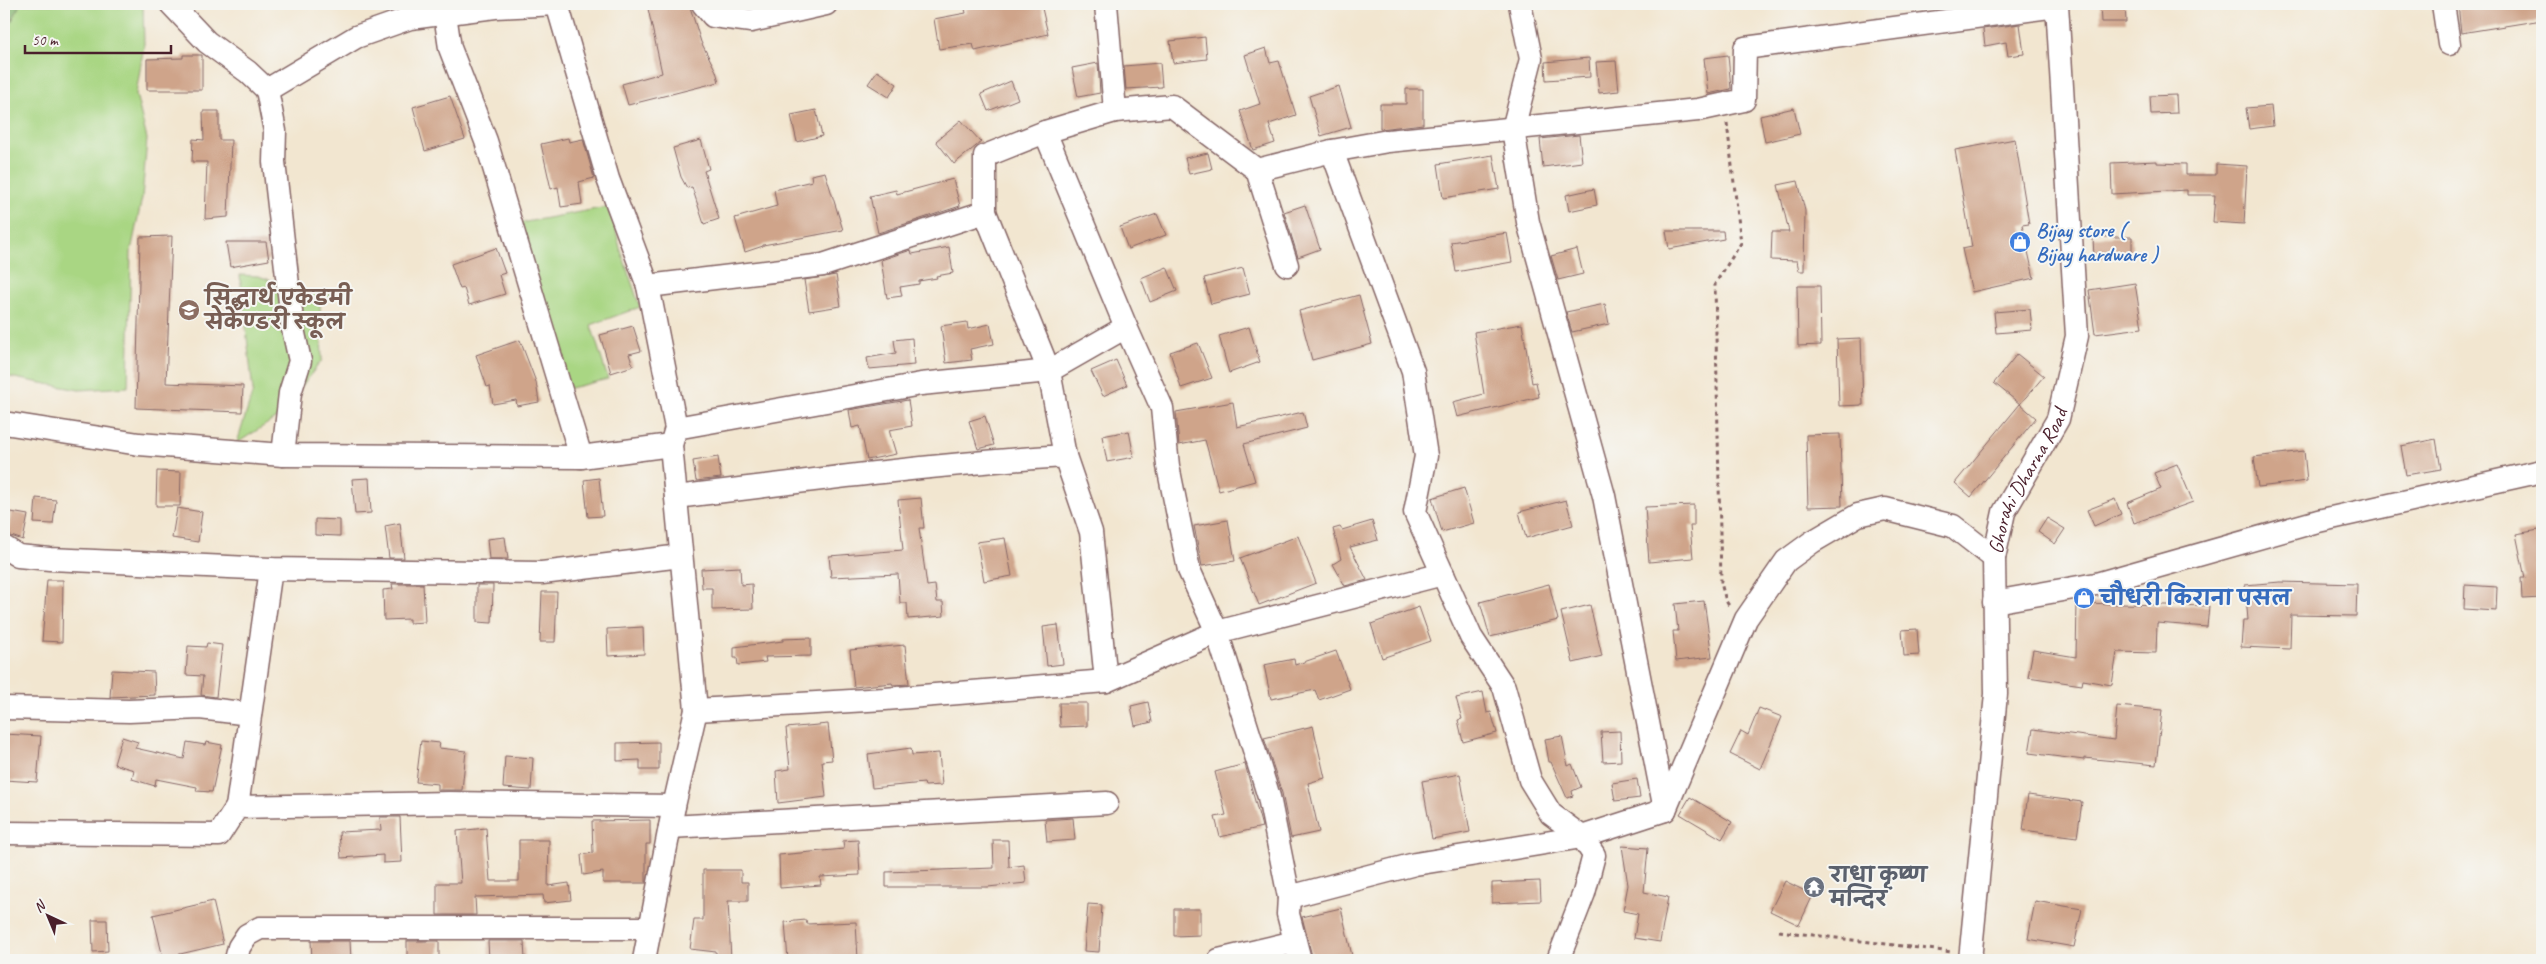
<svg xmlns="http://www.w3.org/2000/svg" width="2546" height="964" font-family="Caveat,'Playpen Sans Deva',sans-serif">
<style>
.green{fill:#a9d683;stroke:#7a7a57}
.forest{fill:#86b771;stroke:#686b4e}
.building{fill:#cfa48a}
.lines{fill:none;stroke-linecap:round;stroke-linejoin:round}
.street-casing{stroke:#856565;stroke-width:25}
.path{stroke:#856565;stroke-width:3;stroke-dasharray:4 4;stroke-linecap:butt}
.street{stroke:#fff;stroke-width:22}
.labels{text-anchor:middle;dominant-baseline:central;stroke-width:4;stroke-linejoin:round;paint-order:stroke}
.shop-label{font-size:21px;font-weight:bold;fill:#366cbe;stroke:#f6f6f2;text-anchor:start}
.education-label{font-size:21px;font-weight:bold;fill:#785e54;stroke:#f6f6f2;text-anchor:start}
.street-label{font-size:21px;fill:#4a1f2b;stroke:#f6f6f2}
.worship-label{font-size:21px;font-weight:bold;fill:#5b616d;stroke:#f6f6f2;text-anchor:start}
</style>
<rect width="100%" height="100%" fill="#f6f6f2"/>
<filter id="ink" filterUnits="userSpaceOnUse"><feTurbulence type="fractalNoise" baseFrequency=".02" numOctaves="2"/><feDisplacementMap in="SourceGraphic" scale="10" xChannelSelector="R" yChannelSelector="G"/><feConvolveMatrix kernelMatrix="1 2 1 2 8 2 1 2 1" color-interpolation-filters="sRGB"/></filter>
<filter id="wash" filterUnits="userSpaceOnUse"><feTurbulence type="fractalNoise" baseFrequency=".0096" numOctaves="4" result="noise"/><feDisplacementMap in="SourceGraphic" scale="20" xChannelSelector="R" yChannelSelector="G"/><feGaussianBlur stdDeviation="1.12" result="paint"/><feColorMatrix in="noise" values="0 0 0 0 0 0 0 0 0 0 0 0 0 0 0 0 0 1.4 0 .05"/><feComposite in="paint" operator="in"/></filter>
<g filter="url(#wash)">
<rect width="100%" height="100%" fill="#f2e6d0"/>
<g class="green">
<polygon points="20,4 143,4 144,45 136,94 147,139 142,198 131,251 128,387 79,390 4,376 4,37"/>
<polygon points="607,207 614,222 620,248 640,307 591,325 608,379 562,390 515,224"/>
<polygon points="240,275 258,276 308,292 333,294 320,304 322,360 278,417 237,443 253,391"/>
</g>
<polygon class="forest" points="4,4 20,4 4,37"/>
<g id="blocks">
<g class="building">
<polygon points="647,4 685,4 686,8 690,7 701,42 716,71 719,82 628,105 622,84 662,73"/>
<polygon points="987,4 1041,4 1048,34 975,51 973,44 939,49 934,19 966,13 965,9"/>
<polygon points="2100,4 2125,4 2126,22 2101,22"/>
<polygon points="2458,4 2542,4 2542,20 2461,33"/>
<polygon points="2020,24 2024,54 2008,56 2006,42 1985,46 1983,29"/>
<polygon points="1205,37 1207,59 1173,63 1170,41"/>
<polygon points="1266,48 1270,63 1279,61 1296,115 1269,124 1275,143 1253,150 1240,111 1260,104 1245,55"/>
<polygon points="183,55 202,55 202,90 147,90 147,59 183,58"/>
<polygon points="1728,55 1731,89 1708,94 1704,58"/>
<polygon points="1589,58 1590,77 1546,80 1545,62"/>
<polygon points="1616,61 1619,91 1599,93 1596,62"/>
<polygon points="1098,63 1100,93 1078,97 1072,68"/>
<polygon points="1160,63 1162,87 1126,89 1124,66"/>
<polygon points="877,71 897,84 889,97 868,84"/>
<polygon points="1011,81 1018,99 988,111 981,94"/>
<polygon points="1339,86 1351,127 1321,136 1309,96"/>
<polygon points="1406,89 1423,89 1423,124 1380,129 1380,104 1406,104"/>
<polygon points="2176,95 2177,113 2151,114 2150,96"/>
<polygon points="450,96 465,139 425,151 413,107"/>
<polygon points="2271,106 2273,126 2249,129 2246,108"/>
<polygon points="1794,108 1800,134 1765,142 1760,116"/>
<polygon points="816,110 822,136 797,142 791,115"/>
<polygon points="203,111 219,111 219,140 231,140 228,217 205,219 207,162 192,162 193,139 204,140"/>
<polygon points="961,120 981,142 954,164 936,141"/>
<polygon points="1579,135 1582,162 1543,167 1540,139"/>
<polygon points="568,138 569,142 583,139 594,178 579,182 582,204 561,207 558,187 551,189 541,144"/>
<polygon points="2015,139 2029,224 2022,225 2034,278 1972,292 1962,249 1972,247 1955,150"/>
<polygon points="701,140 709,169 704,171 719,219 704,224 692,187 687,188 681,177 673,148"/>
<polygon points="1208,153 1212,169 1189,174 1185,158"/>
<polygon points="1493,155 1499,189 1443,198 1438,164"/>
<polygon points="2157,161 2157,163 2186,164 2186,175 2216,175 2216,164 2247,166 2244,224 2213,222 2215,195 2187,195 2187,190 2112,194 2111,163"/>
<polygon points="825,172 843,230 763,245 763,246 745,252 735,218 777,206 774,190 812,181 811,175"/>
<polygon points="953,179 960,206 878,233 870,196 896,190 897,194"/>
<polygon points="1798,181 1805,211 1804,271 1799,271 1797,261 1771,260 1772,232 1789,232 1778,185"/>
<polygon points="1594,189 1597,205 1569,211 1566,195"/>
<polygon points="1305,205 1320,249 1298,257 1284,212"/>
<polygon points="1157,214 1166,235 1128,249 1120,227"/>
<polygon points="1666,231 1723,231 1724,239 1669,249"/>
<polygon points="1507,233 1512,262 1456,272 1451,242"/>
<polygon points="172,236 166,383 243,386 242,412 136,408 140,237"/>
<polygon points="2093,237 2132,237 2132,258 2094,258"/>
<polygon points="226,242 266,242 269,260 230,267"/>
<polygon points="949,247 953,273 936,276 937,278 919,281 919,284 900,287 902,296 887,298 881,260 911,250 912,254"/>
<polygon points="496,248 505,273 499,275 505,294 469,305 464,288 460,289 451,264"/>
<polygon points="1577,249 1583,274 1558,280 1551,256"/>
<polygon points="1167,267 1177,291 1150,302 1141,278"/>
<polygon points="1243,268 1250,294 1211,304 1204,278"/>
<polygon points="836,275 841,306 809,311 804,280"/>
<polygon points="2135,283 2142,328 2095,334 2089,290"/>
<polygon points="1797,286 1820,286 1821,345 1798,346"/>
<polygon points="1359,295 1372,344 1312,360 1299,311"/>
<polygon points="1605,304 1609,324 1572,332 1566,312"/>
<polygon points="2030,309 2032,330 1996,333 1994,312"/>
<polygon points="967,322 968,329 990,324 994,344 970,349 972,360 946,363 941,326"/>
<polygon points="1522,324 1532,383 1536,382 1539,397 1457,417 1453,402 1484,394 1474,332"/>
<polygon points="633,326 641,351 629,354 633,366 611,373 600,335"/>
<polygon points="1249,327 1260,362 1229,373 1219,336"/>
<polygon points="912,338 914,365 869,369 867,358 896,353 894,340"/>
<polygon points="1861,338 1863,405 1839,406 1837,339"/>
<polygon points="520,340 536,382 539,402 517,406 516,400 493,404 490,386 487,387 476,355"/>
<polygon points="1198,343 1212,378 1181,388 1170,352"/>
<polygon points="2017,354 2044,376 2020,404 1994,383"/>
<polygon points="1116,360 1127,385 1103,396 1091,371"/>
<polygon points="908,400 912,426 889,430 896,454 867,460 860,426 852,428 849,410"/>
<polygon points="1233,402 1237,427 1303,412 1307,428 1244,444 1255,481 1219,491 1205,440 1179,445 1176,412"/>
<polygon points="2020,404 2036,418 1971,497 1955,483"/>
<polygon points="985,416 994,445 978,449 969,421"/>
<polygon points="1129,431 1134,457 1107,462 1102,436"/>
<polygon points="1840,434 1842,506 1808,507 1806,435"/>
<polygon points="2436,439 2441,469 2406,475 2401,446"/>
<polygon points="2304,451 2307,481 2258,487 2254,457"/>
<polygon points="718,457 721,478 696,481 693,461"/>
<polygon points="2177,464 2193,502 2134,523 2127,503 2161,489 2154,473"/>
<polygon points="157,471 181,472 180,506 156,506"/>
<polygon points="369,478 371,513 355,514 352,479"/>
<polygon points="599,478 603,516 588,517 584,480"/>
<polygon points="1464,488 1474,523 1442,532 1432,498"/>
<polygon points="36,498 56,500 53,524 34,523"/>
<polygon points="921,498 924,528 919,528 927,586 935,585 937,602 943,602 944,616 908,619 907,603 900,603 898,574 831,577 829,556 903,550 898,500"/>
<polygon points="2115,499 2121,514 2094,526 2087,510"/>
<polygon points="1566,500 1573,525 1526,538 1519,512"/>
<polygon points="1694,505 1694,526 1690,526 1693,558 1649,562 1645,507"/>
<polygon points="177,508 202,512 198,542 172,538"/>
<polygon points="11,512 28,515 23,540 8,535"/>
<polygon points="2047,518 2065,529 2055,544 2038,532"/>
<polygon points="315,519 340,520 340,536 315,535"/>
<polygon points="1228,520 1235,561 1202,566 1194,526"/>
<polygon points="1372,521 1378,540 1350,547 1367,580 1345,586 1333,564 1341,559 1333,529 1340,527 1342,530"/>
<polygon points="400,523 404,558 389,558 385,526"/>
<polygon points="2539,530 2542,545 2542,598 2522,599 2521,578 2525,578 2516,534"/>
<polygon points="1298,536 1316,583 1259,605 1240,558"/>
<polygon points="505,537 508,559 489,559 487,539"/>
<polygon points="1005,538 1012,576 984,581 977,542"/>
<polygon points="740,567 741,585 752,584 753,609 712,610 712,588 702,588 701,569"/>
<polygon points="47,580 63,580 62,642 42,641"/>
<polygon points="2280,582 2357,584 2356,616 2291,615 2290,649 2241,647 2243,620 2248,620 2245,585"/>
<polygon points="392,584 423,584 425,622 409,623 409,619 384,620 383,590 393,589"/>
<polygon points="1549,584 1558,620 1490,637 1480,602"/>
<polygon points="477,585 493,585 492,623 477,622"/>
<polygon points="2465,585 2497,587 2496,611 2464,609"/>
<polygon points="542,592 557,592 555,642 540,642"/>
<polygon points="1704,601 1712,657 1676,661 1673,631 1678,631 1675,604"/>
<polygon points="2077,603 2209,606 2207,627 2157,623 2156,653 2117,652 2112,685 2083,680 2082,685 2028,677 2033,650 2076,657"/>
<polygon points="1590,605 1602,656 1573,663 1561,612"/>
<polygon points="1419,607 1431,641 1382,658 1371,624"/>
<polygon points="1058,625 1063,664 1047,666 1043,627"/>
<polygon points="643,627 644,654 608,656 607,629"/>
<polygon points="1917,629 1919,655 1904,656 1902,630"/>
<polygon points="811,638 811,656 765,657 766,662 738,665 737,658 734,658 734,647 783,641 783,639"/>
<polygon points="207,643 222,645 216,697 201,695 203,676 186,675 188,646 206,647"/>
<polygon points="905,645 909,684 893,685 892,683 854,687 850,650"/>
<polygon points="1336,651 1350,689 1319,700 1315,690 1271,699 1264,665 1294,659 1295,665"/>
<polygon points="112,670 154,672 155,695 110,697"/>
<polygon points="1483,692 1487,713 1491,712 1497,733 1463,742 1458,720 1462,719 1456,698"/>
<polygon points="1148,702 1152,722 1135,726 1131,706"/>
<polygon points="1059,703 1087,703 1087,726 1060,727"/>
<polygon points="2117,706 2162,710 2156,765 2084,758 2084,760 2029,753 2033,729 2114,740"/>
<polygon points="1759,708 1782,717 1760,769 1730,754 1741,731 1748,735"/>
<polygon points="828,724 832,760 822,761 826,797 778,803 776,771 790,769 786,728"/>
<polygon points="1313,726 1325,778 1308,783 1319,832 1291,838 1282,793 1264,738"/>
<polygon points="1620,731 1621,761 1603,762 1601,732"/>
<polygon points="4,734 41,736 37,782 4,780"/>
<polygon points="1562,736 1568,766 1572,764 1581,787 1572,791 1573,796 1567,798 1551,762 1549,762 1545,739"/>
<polygon points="122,737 138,742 135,748 184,759 187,742 205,745 206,742 222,745 212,792 196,791 197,787 156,779 155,786 132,779 134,770 114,764"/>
<polygon points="421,741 440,743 439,748 466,751 462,790 438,790 438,784 416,782"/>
<polygon points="659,742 659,770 640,770 640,760 617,761 617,743"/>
<polygon points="911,748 912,755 939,753 942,785 925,786 924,783 872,788 868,754"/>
<polygon points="505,756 533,758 531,790 503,788"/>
<polygon points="1245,764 1262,827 1220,837 1215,817 1226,815 1215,772"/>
<polygon points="1460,774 1470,832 1432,839 1422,781"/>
<polygon points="1637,779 1640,798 1615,801 1612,783"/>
<polygon points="2028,795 2082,802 2077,837 2023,830"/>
<polygon points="1690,797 1732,822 1722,839 1680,814"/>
<polygon points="380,817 400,817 402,862 383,863 383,855 341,858 339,832 381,830"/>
<polygon points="1073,818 1075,840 1047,842 1045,820"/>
<polygon points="650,820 650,844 646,844 646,883 603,883 603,872 583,875 581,855 593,853 592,821"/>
<polygon points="486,828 490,881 519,881 519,840 549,840 548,886 569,883 571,900 544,903 543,895 475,897 476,915 437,915 437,883 461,883 457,831"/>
<polygon points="858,840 860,875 820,877 821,885 780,888 779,855 844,849 843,841"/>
<polygon points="993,840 1008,840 1009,867 1024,865 1026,883 988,887 886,887 886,872 994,868"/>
<polygon points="1622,846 1648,848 1644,892 1668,897 1660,942 1634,938 1638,914 1623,911 1628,885"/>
<polygon points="703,870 741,870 741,882 748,882 748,901 728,901 731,960 716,960 716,952 690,949 694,920 703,920"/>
<polygon points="1540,881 1541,901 1492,903 1492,883"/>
<polygon points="1785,881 1813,895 1799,925 1770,911"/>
<polygon points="213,901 223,944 163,958 153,915"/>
<polygon points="2035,901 2082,909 2074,947 2028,939"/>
<polygon points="1088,904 1102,905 1099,952 1084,951"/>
<polygon points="1341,908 1353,960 1313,960 1302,917"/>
<polygon points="1174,909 1200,909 1200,935 1174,936"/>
<polygon points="92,920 107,920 108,951 93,952"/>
<polygon points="806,920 807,924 856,922 858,960 788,960 785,922"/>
<polygon points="311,941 350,941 351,960 312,960"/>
<rect x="407" y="941" width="32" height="19"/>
<polygon points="488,941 524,941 525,960 489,960"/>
</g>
</g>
</g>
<g filter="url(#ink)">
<use href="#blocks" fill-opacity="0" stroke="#856565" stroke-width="1"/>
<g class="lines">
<g class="street-casing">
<g id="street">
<polyline points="171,4 207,42 248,72 267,90 356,37 410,18 495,7 557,4"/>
<polyline points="557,4 608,179 648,286 676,428 671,445 696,710 674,806 644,960"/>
<polyline points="703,4 713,16 751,21 826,4"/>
<polyline points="1106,4 1115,111 1045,132 1126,327 1162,408 1168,466 1189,570 1217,632 1269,797 1289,897 1415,864 1582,837"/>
<polyline points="1520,4 1531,59 1513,129 1528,222 1604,496 1665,810"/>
<polyline points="2443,4 2449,44"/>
<polyline points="445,14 450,48 486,141 581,457"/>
<polyline points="267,90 275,131 274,162 293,329 300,361 290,393 283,455"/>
<polyline points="1115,111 1172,106 1257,170 1332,151 1388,141 1698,110 1744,100 1745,48 2057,6"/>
<polyline points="1332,151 1413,371 1426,456 1415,512 1471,637 1504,687 1530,780 1551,814 1582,837"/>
<polyline points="1257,170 1287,265"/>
<polyline points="985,212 1049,371 1065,456 1091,532 1106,681"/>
<polyline points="648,286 823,265 985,212 985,156 1045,132"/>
<polyline points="4,423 139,444 283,455 581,457 671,445"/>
<polyline points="676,428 921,384 1049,371 1126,327"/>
<path d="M676,497C805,481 935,464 1065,456"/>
<polyline points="4,547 18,556 50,559 271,569 542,573 681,556"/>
<polyline points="1994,602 2096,584 2318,521 2542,471"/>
<polyline points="4,708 129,711 200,708 250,714"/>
<polyline points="696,710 885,699 1106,681 1217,632 1443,574"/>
<polyline points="237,807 271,569"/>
<polyline points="670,827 1107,803"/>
<polyline points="4,833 219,835 237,807 450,803 674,806"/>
<polyline points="1289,897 1288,914 1300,960"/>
<polyline points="236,960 239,947 247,935 260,928 649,928"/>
<polyline points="1219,960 1295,942"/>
<polyline points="1558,960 1584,893 1594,855 1582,837 1665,810 1746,619 1786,561 1812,542 1858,515 1885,509 1953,526 1994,558"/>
<path id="s1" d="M1970,960L1996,694L1994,558L2004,512L2058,419L2077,336L2057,4"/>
</g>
</g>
<g class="path">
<polyline points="1727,123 1741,243 1715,284 1721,583 1726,601 1730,607"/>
<polyline points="1779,931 1952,952"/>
</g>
<use href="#street" class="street"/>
</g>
</g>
<defs>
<g id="shop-disc" transform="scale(1.125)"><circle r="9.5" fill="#3f7fe0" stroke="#f6f6f2"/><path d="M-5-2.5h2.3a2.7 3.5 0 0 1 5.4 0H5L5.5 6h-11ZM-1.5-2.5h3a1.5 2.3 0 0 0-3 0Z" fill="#fff"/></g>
<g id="school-disc" transform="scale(1.125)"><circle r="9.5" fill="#8d6e63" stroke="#f6f6f2"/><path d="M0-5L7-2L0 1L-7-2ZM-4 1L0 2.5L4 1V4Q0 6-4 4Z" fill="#fff"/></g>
<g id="temple-disc" transform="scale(1.125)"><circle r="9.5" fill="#6b7280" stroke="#f6f6f2"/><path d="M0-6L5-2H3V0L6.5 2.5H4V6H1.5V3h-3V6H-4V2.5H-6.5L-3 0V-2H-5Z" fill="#fff"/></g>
</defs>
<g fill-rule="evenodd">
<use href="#shop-disc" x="2020" y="242"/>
<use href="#school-disc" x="189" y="310"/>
<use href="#shop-disc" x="2084" y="598"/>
<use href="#temple-disc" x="1814" y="887"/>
</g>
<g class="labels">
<g class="shop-label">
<text x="2036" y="230">Bijay store (<tspan x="2036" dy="24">Bijay hardware )</tspan></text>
<text x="2100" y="598">चौधरी किराना पसल</text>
</g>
<g class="education-label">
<text x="205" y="298">सिद्धार्थ एकेडमी<tspan x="205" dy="24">सेकेण्डरी स्कूल</tspan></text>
</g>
<g class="street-label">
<text stroke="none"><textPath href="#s1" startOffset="488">Ghorahi Dharna Road</textPath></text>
</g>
<g class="worship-label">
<text x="1830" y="875">राधा कृष्ण<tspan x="1830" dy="24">मन्दिर</tspan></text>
</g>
</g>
<rect width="2546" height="964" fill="none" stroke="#f6f6f2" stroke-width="20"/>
<g transform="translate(48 916) rotate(316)" stroke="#f6f6f2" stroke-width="4" paint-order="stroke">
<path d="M0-4L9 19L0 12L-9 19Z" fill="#4a1f2b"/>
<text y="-8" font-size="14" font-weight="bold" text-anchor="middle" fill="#4a1f2b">N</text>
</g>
<path d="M25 45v8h146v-8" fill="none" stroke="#4a1f2b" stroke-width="2.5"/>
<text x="32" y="45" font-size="15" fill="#4a1f2b" stroke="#f6f6f2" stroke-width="4" paint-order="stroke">50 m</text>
</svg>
